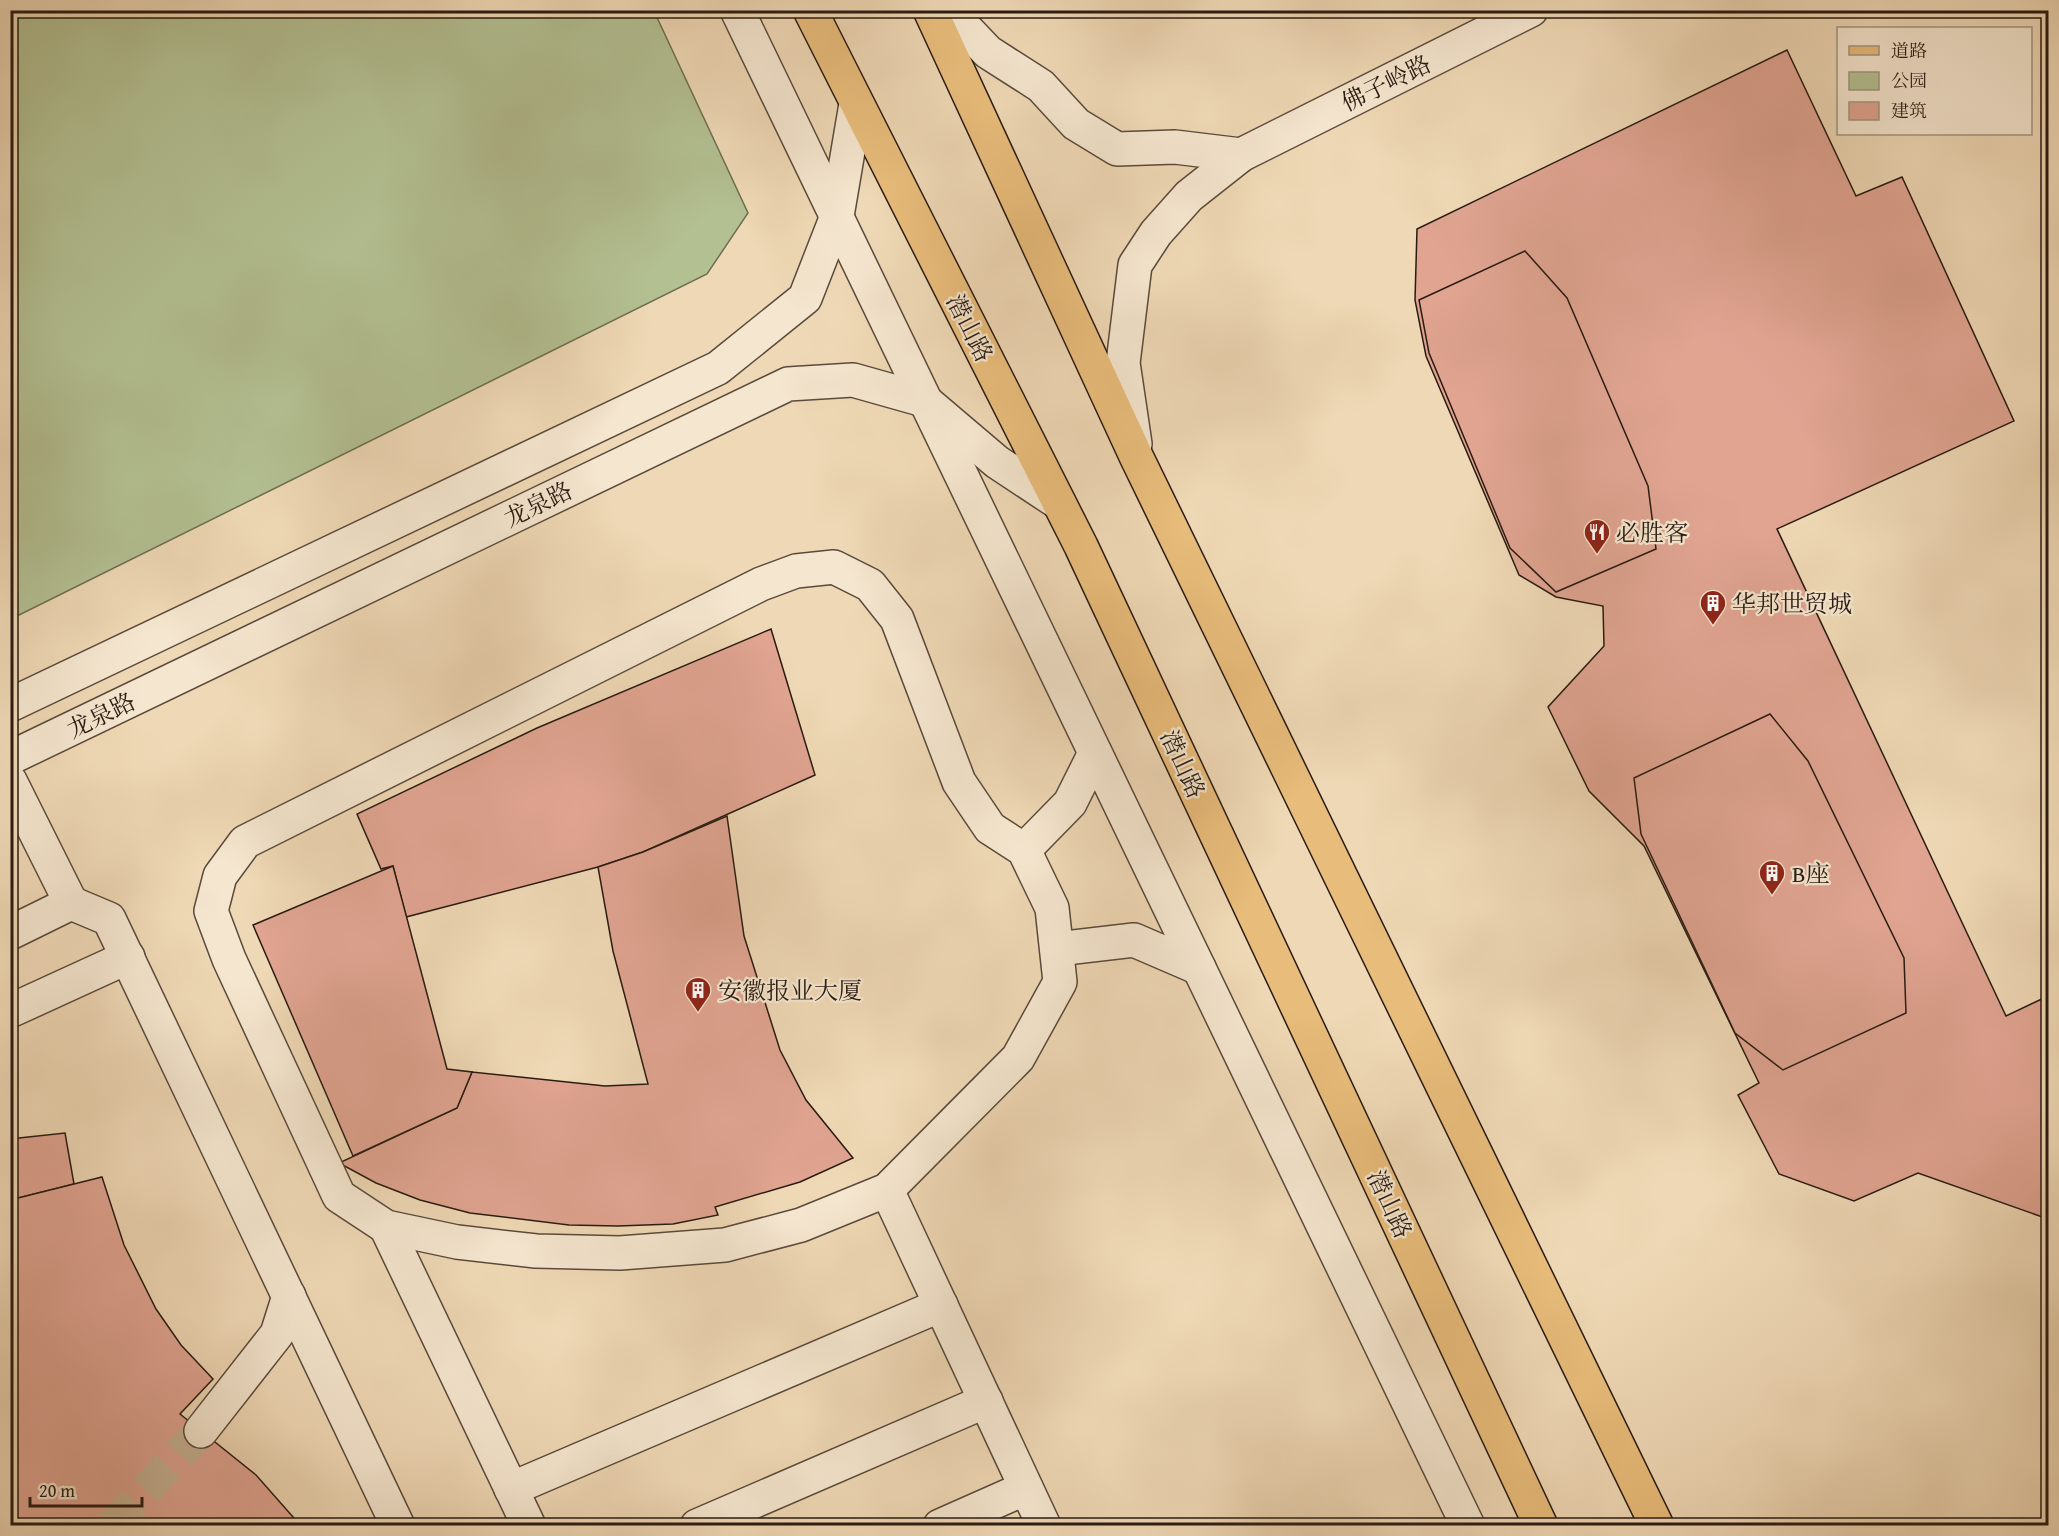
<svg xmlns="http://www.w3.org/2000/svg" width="2059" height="1536" font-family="'Gentium Book Plus','Noto Serif SC',serif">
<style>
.green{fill:#b3c092;stroke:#6e6e52;stroke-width:1.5}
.building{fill:#e0a491;stroke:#291b12;stroke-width:1.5}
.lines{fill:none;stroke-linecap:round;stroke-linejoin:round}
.minor-tunnel{stroke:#c7b294;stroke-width:33;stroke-dasharray:33 16;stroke-linecap:butt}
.minor-casing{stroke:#5a4a3b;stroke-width:36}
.major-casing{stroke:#291b12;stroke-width:36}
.minor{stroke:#f5e6cf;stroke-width:33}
.major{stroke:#e8bc7a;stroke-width:33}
.labels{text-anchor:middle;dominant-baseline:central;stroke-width:4.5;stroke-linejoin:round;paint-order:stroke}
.street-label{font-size:24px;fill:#291b12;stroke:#f5e6cf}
.poi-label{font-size:24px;fill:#291b12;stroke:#f5e6cf;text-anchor:start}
</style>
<rect width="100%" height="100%" fill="#efd8b5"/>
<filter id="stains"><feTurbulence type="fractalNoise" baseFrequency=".00333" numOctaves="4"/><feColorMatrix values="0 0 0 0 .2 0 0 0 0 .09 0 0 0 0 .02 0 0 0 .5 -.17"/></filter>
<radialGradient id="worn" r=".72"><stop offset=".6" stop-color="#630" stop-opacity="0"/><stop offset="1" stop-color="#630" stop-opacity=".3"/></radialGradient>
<polygon class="green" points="11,10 654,11 748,213 707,274 11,619"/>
<g class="building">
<polygon points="1787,50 1856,196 1902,177 2014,421 1777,529 2006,1016 2048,996 2048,1219 1918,1173 1854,1201 1779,1174 1738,1095 1759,1083 1644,846 1589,791 1548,707 1604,646 1603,606 1556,597 1519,575 1426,356 1415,300 1417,229"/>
<polygon points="1525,251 1567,298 1648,486 1656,549 1556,592 1510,548 1429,353 1419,300"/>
<polygon points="771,629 815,775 643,852 598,867 406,917 393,866 381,869 357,814 537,728"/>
<polygon points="1770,714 1808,761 1904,958 1906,1013 1783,1070 1735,1033 1641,834 1634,778"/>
<polygon points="727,816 744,936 780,1050 806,1100 853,1158 800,1182 715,1207 718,1215 673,1224 618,1226 569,1225 470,1213 420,1200 376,1183 339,1163 457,1108 472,1072 605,1086 648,1084 613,951 598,867 643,852"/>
<polygon points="393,866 447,1069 472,1072 457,1108 353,1156 253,925"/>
<polygon points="65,1133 74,1184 10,1200 10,1139"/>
<polygon points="102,1177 124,1245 156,1309 181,1345 213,1379 180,1414 256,1475 301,1526 10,1526 10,1200"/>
</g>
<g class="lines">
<polyline class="minor-tunnel" points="112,1526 201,1431"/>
<g class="minor-casing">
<g id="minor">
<polyline points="737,10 1468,1526"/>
<polyline points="948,10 988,52 1041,86 1076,124 1117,149 1175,147 1241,155"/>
<polyline points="1135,444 1123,363 1135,265 1156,233 1189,196 1241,155 1531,10"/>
<polygon points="834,567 870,585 897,619 959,782 990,828 1024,850 1052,908 1060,982 1018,1058 887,1190 801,1225 725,1245 620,1253 536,1251 457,1242 386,1227 339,1196 229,959 211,911 220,876 245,842 761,584 796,571"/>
<polyline points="10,705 718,368 805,298 837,216 856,104"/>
<polyline points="10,758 788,384 853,380 924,400 997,462 1059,503"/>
<polyline points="10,781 71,903"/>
<polyline points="1024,850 1070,803 1095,753"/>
<polyline points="10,933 71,903 109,919 398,1526"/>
<polyline points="1057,949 1134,940 1199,968"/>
<polyline points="10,1011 128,957"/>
<polyline points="887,1190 1044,1526"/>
<polyline points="386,1227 529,1526"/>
<polyline points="201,1431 277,1334 289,1296"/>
<polyline points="511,1489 941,1305"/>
<polyline points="697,1526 986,1401"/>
<polyline points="940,1526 1026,1488"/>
</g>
</g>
<g class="major-casing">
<g id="major">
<polyline points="810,10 1081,546 1541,1526"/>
<polyline points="930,10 1136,456 1657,1526"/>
</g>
</g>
<use href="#minor" class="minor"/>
<use href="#major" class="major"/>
</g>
<defs>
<g id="restaurant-pin" transform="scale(1.35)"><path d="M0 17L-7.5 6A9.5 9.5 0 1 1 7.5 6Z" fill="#8f2418" stroke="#f5e6cf"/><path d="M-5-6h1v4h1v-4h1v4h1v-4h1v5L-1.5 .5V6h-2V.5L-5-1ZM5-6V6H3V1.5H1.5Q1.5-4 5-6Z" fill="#fff"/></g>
<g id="building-pin" transform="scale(1.35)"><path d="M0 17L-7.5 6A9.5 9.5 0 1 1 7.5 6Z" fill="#8f2418" stroke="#f5e6cf"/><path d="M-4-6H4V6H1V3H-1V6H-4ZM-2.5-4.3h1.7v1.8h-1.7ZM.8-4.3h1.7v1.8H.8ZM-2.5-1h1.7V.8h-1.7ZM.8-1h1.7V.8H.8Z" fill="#fff"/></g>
</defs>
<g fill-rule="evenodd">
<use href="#restaurant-pin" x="1597" y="532"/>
<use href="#building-pin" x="1713" y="603"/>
<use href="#building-pin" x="1772" y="873"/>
<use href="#building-pin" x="698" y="990"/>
</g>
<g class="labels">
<g class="street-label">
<text transform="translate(1386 83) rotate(-26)">佛子岭路</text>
<text transform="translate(970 328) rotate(63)">潜山路</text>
<text transform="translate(538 504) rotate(-26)">龙泉路</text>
<text transform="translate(101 715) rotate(-26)">龙泉路</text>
<text transform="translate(1183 764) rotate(65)">潜山路</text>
<text transform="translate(1390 1204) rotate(65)">潜山路</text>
</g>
<g class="poi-label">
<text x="1616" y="532">必胜客</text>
<text x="1732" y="603">华邦世贸城</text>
<text x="1792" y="873">B座</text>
<text x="718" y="990">安徽报业大厦</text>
</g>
</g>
<rect width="2059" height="1536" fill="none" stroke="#efd8b5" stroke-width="36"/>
<rect x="12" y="12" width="2035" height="1512" fill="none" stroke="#291b12" stroke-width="3"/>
<rect x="18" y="18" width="2023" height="1500" fill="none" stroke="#291b12" stroke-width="1.5"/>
<rect x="1837" y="27" width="195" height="108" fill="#f5e6cf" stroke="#a39583" stroke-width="1.5"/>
<rect x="1849" y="46" width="30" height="9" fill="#e8bc7a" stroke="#a39583" stroke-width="1.5"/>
<text x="1891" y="57" font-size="18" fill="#291b12">道路</text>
<rect x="1849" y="72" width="30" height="18" fill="#b3c092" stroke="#a39583" stroke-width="1.5"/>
<text x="1891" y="87" font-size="18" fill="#291b12">公园</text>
<rect x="1849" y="102" width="30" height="18" fill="#e0a491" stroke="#a39583" stroke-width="1.5"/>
<text x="1891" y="117" font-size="18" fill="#291b12">建筑</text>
<path d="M30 1497v9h112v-9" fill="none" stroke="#291b12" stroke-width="3"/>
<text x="39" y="1497" font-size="18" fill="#291b12" stroke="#f5e6cf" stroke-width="4.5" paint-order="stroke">20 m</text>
<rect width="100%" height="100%" filter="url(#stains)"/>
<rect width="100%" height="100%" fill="url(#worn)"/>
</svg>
